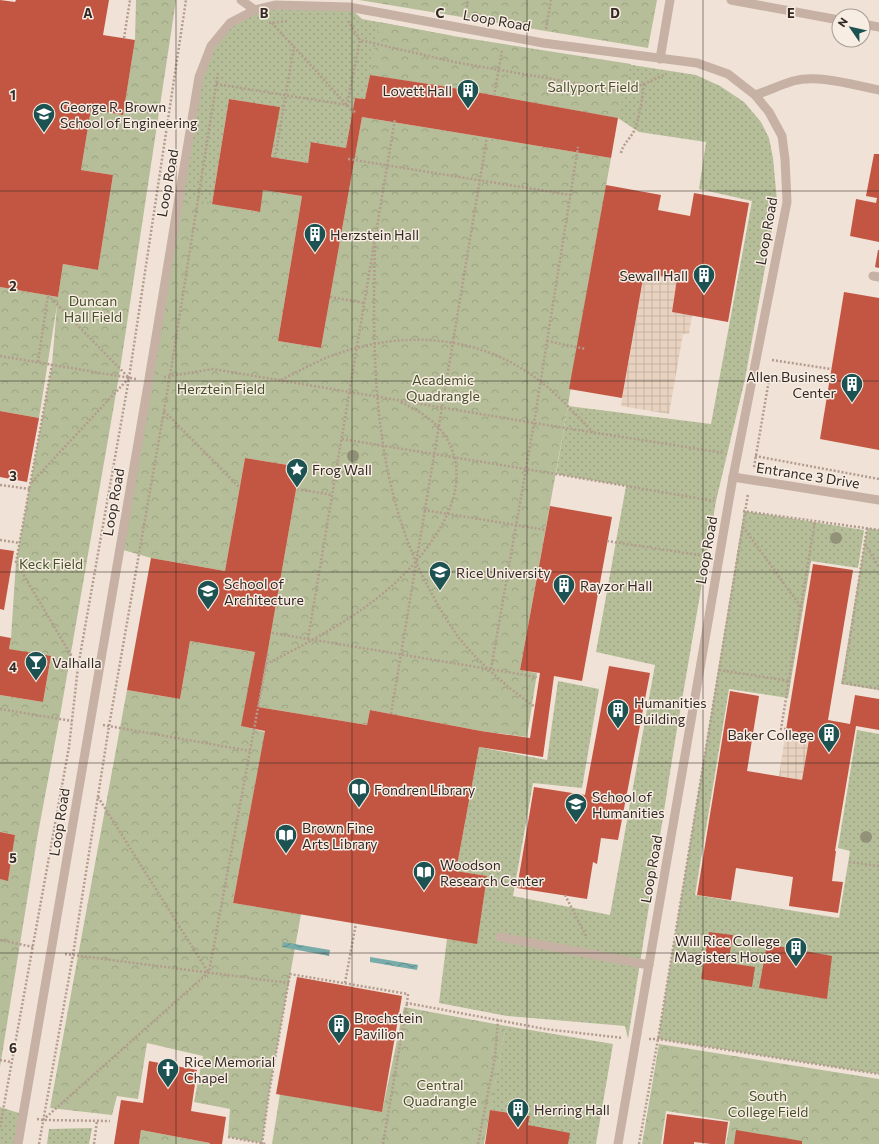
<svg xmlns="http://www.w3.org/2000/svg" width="879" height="1144" font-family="Commissioner,sans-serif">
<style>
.grass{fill:url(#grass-dots)}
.forest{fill:url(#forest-crowns)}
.plaza{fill:url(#plaza-grid)}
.water{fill:url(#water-waves)}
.building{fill:#c35642}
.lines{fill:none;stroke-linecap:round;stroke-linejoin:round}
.path{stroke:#b39b8e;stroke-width:2.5;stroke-dasharray:2 2;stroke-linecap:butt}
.service{stroke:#c7b1a4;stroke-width:9}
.tree{fill:#929278}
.grid{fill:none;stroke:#332925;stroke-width:1;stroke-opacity:0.55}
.labels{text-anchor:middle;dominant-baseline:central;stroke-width:3;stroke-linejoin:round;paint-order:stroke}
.street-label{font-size:14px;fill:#332925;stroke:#f8ede3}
.park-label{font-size:14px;fill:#46512a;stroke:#f8ede3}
.poi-label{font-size:14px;fill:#332925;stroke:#f8ede3;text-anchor:start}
.grid-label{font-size:13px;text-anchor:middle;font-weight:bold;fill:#332925;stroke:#f8ede3;stroke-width:3;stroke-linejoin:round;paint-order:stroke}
</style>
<defs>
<pattern id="grass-dots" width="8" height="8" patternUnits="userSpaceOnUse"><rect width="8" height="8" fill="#b5be98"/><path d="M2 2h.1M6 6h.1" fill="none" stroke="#9ca383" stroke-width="1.8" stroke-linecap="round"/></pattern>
<pattern id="forest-crowns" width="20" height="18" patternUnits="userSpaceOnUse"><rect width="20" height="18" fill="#b5be98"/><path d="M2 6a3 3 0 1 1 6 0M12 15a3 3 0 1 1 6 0" fill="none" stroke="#9ca383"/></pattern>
<pattern id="plaza-grid" width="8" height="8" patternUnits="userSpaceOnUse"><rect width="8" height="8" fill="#e8d2bf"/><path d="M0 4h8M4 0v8" fill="none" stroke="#c7b4a4"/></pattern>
<pattern id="water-waves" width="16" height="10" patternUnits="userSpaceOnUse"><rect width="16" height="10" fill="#77acaa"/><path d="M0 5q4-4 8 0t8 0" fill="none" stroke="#628c8a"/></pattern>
</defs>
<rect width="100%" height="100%" fill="#f0e2d7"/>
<g class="grass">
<polygon points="349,7 362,19 453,36 458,40 448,87 370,75 365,99 355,98 346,148 312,142 308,163 271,157 279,107 229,99 212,204 179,197 199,77 211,46 234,20 255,10"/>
<polygon points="549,52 696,75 720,86 744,102 761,122 769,138 773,158 777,201 745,379 716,501 675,741 628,1039 625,1026 507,1016 439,1003 447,939 477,943 487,876 456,871 479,747 547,760 558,681 599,689 582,788 533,783 513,896 610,915 655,665 596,652 626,486 556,474 568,406 711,424 752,201 699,189 706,142 639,132 618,118 536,103 545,55"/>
<polygon points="744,511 864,530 858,568 811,561 788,698 729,689 695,895 839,918 850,851 838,848 857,730 879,734 879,1074 658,1039"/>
<polygon points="867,528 879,530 879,690 841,684"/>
<polygon points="506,1026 613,1044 596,1144 568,1144 528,1125 530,1116 490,1110"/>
<polygon points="0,1107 22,1114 18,1144 0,1144"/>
<polygon points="92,1128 89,1144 47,1144 49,1129"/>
</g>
<g class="forest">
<polygon points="136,0 176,0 119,376 61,710 37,839 0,1067 0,879 8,880 15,835 0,832 0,695 43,702 51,657 9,649 11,638 16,562 52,364 57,305 39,418 0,411 0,287 58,297 63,264 98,270 113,175 81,170 91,109 123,114 135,40"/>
<polygon points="359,0 657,0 648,48"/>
<polygon points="379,22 453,36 631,64 618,118 448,87 370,75"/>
<polygon points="362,117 611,158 577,347 568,406 520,670 537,673 527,737 481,731 370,710 367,725 258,707 300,467 245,458 225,571 151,558 120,549 179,197 259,212 263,190 302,196 278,341 321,348"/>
<polygon points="190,641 255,652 242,726 265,732 233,903 301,914 269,1093 262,1143 228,1137 230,1109 194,1102 203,1056 147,1043 138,1099 117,1096 112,1115 50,1108 127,690 180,699"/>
<polygon points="404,1007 506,1026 484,1144 272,1144 280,1094 382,1112"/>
<polygon points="659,1044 879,1079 879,1144 726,1144 730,1121 666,1111 661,1144 642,1144"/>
<polygon points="141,1130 210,1143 210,1144 139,1144"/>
</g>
<g class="plaza">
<polygon points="644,273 677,279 672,312 692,315 689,334 683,334 669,414 621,406"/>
<polygon points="786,730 810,734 802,780 779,776"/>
</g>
<g class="water">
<polygon points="283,942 330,950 329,956 282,947"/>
<polygon points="370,957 418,965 417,970 370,962"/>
</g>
<g class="building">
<polygon points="0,0 15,2 16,0 109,0 103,35 135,40 123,115 91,109 81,170 113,175 98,270 63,264 58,297 0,287"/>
<polygon points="370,75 448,87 618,118 611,158 362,117 321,348 278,341 302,196 263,190 260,212 212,204 229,99 280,107 271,157 308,163 311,142 346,148 355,98 365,99"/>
<polygon points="874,154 879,154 879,242 850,236 856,199 876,203 877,198 866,196"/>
<polygon points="606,185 661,195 658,210 690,216 694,193 749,203 728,322 672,312 677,279 644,273 622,398 569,389"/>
<polygon points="878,250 879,250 879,268 875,267"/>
<polygon points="844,292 879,298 879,450 820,439"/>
<polygon points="0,411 39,418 27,482 0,477"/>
<polygon points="245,458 300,467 258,707 367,725 370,710 481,731 530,738 540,673 520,670 550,506 612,517 582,681 554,676 543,757 479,747 456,871 487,876 477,944 233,903 265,731 241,726 255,652 190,641 180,699 127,690 151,558 225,571"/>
<polygon points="0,549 14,551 4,610 0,609"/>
<polygon points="813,564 853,570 828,720 850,724 855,695 879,699 879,730 856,726 835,851 836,851 832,881 843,882 838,913 789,906 793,877 736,868 731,900 697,895 730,691 759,696 747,771 802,780 810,734 786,730"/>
<polygon points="0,636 11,638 9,649 51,656 43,702 0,695"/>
<polygon points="609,666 650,673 618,840 601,838 597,864 593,862 587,899 517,888 534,787 585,795"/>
<polygon points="0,832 15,835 8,881 0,879"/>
<polygon points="709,932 733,935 728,963 755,967 752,987 701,979"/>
<polygon points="767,944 832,956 827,999 759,988"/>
<polygon points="297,977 402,996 382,1112 276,1094"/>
<polygon points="149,1061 197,1070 191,1111 226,1117 222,1144 210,1144 210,1143 141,1130 139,1144 114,1144 121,1100 143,1103"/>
<polygon points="490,1110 530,1116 528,1125 570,1133 568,1144 485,1144"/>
<polygon points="667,1114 728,1122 725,1144 711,1144 694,1142 694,1144 663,1144"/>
<polygon points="736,1130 802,1141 802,1144 734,1144"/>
</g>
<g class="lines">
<g class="path">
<polyline points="465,15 468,0"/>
<polyline points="348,21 360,40 454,62 621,91 644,84 666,74"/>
<polyline points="269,23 288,21"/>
<polyline points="272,23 347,105 356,113"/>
<polyline points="546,29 551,0"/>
<polyline points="124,38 130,0"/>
<polyline points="216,84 347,105 360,40"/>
<polyline points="494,96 502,50"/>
<path d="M621,153C623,144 630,139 634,131C640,116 642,100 644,84"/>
<polyline points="275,158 294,46"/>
<polyline points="348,159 571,195"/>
<path d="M375,246C372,360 373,477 425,581C435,600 446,620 459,638C481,665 507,687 535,707"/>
<polyline points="330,297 364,303"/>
<polyline points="547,341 586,349"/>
<polyline points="0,356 136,379"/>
<polyline points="772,360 831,369"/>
<polyline points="38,362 48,295"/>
<polyline points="52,364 16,562 78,667"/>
<polyline points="164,377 213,369 534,423 724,453"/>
<path d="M281,380C297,372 312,364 328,357C402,329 481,333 545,385C562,399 577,416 593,432"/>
<polyline points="164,411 240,488"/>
<polyline points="342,439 556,474 714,501"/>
<polyline points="755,456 879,479"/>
<polyline points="754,467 770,374"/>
<polyline points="32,482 129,378 48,295"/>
<polyline points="0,485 30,489"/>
<polyline points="297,489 332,495"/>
<polyline points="424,510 546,530"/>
<polyline points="743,511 879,530"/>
<polyline points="743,527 801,607"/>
<polyline points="867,528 843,683 879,689"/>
<polyline points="0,540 20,543"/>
<polyline points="607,541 706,556"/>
<polyline points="865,544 879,567"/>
<polyline points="272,633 537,677"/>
<polyline points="308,639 395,119"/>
<path d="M266,664C330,632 398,596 437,533C450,513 459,489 456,464C450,431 429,415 400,402"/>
<polyline points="491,669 534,423 578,147"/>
<polyline points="719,670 789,681"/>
<polyline points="0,709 72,721"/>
<polyline points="391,714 487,137"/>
<polyline points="103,725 250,751"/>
<polyline points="786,729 781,729 815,521"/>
<polyline points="98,797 208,972"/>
<polyline points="849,862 879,866"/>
<polyline points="565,895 587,938"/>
<polyline points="0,940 33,947"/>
<polyline points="65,954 289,983"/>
<polyline points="345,983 356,923"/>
<polyline points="649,1039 658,1039 879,1074"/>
<polyline points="0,1060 11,1062"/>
<polyline points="37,1119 43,1120 110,1121"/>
<polyline points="43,1120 209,972 268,654"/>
<polyline points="0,1127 69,747 78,667 129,378 186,0"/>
<polyline points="228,1137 266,1144"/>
<polyline points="39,1144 73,955 109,726 170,376 218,73"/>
<polyline points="94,1144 97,1121"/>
<polyline points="262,1144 269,1093 290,974 408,994 407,1003 545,1029 623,1038"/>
<polyline points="383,1144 407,1003"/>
<polyline points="478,1144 495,1057 498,1020"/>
<polyline points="639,1144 658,1039 748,494"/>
</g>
<g class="service">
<polyline points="241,0 255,10"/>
<polyline points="731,0 839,20"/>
<polyline points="863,24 879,27"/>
<polyline points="660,59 670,0"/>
<path d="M755,95C768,91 780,85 793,81C819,74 853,85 879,90"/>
<polyline points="873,276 879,277"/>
<polyline points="733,477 879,500"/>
<polyline points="500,937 649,965"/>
<polyline points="18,1144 149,379 199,77 211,46 230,23 255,10 275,5 349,7 543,43 697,63 728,74 755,95 769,112 782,136 785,159 787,202 733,477 618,1144"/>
</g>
</g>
<g class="tree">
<circle cx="353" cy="456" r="6"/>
<circle cx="836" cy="538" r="6"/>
<circle cx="866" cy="837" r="6"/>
</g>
<path class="grid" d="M176,0V1144M352,0V1144M527,0V1144M703,0V1144M0,191H879M0,381H879M0,572H879M0,763H879M0,953H879"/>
<defs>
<g id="building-pin" transform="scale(1.15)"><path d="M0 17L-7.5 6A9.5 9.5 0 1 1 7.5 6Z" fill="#1c5352" stroke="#f8ede3"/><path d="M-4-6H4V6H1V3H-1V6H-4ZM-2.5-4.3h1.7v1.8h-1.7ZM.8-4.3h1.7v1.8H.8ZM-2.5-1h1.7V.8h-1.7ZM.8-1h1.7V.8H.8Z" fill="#fff"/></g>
<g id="university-pin" transform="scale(1.15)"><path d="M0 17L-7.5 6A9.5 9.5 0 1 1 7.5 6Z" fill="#1c5352" stroke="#f8ede3"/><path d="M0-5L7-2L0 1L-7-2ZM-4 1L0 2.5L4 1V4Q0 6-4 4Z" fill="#fff"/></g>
<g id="sight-pin" transform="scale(1.15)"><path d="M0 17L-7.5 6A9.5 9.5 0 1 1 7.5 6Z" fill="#1c5352" stroke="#f8ede3"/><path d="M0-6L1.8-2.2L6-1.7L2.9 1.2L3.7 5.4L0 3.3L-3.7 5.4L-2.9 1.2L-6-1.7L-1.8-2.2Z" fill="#fff"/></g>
<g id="bar-pin" transform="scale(1.15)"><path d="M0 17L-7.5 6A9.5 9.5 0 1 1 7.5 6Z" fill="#1c5352" stroke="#f8ede3"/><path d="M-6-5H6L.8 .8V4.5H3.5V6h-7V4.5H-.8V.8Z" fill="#fff"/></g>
<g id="library-pin" transform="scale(1.15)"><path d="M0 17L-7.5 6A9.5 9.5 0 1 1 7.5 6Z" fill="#1c5352" stroke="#f8ede3"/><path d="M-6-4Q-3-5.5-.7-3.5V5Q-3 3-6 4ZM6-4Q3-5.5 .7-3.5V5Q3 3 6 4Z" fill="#fff"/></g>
<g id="church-pin" transform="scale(1.15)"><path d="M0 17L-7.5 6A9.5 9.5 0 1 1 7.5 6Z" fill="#1c5352" stroke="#f8ede3"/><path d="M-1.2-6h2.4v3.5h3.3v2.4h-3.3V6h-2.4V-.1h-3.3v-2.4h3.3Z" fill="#fff"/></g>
</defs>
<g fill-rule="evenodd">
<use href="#building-pin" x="468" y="90"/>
<use href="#university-pin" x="44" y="114"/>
<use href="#building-pin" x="315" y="234"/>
<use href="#building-pin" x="704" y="275"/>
<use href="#building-pin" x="852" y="384"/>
<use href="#sight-pin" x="297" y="469"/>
<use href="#university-pin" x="440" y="572"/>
<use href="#building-pin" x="564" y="585"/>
<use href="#university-pin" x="208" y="591"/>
<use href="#bar-pin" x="36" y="662"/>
<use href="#building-pin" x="618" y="710"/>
<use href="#building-pin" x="829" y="734"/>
<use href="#library-pin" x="359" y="789"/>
<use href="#university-pin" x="576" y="804"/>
<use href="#library-pin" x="286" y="835"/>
<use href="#library-pin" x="424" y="872"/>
<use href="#building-pin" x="796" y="948"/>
<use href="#building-pin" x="339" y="1025"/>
<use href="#church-pin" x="168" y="1069"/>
<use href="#building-pin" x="518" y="1109"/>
</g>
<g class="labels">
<g class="street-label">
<text transform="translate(497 20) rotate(10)">Loop Road</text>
<text transform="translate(167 183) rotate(-80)">Loop Road</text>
<text transform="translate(766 231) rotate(-80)">Loop Road</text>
<text transform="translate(808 475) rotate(9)">Entrance 3 Drive</text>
<text transform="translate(113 502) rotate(-80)">Loop Road</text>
<text transform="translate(706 550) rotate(-80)">Loop Road</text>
<text transform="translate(59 822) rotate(-81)">Loop Road</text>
<text transform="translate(651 869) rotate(-80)">Loop Road</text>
</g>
<g class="park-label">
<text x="593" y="86">Sallyport Field</text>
<text x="93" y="300">Duncan<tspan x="93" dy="16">Hall Field</tspan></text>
<text x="443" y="379">Academic<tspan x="443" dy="16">Quadrangle</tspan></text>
<text x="221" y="388">Herztein Field</text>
<text x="51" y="563">Keck Field</text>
<text x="440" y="1084">Central<tspan x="440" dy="16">Quadrangle</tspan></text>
<text x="768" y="1095">South<tspan x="768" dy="16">College Field</tspan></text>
</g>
<g class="poi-label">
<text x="452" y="90" text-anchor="end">Lovett Hall</text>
<text x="60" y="106">George R. Brown<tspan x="60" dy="16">School of Engineering</tspan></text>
<text x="330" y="234">Herzstein Hall</text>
<text x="688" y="275" text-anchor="end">Sewall Hall</text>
<text x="836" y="376" text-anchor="end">Allen Business<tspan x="836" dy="16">Center</tspan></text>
<text x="312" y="469">Frog Wall</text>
<text x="456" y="572">Rice University</text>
<text x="224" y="583">School of<tspan x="224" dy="16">Architecture</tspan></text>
<text x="580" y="585">Rayzor Hall</text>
<text x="52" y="662">Valhalla</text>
<text x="634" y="702">Humanities<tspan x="634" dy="16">Building</tspan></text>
<text x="814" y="734" text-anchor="end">Baker College</text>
<text x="374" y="789">Fondren Library</text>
<text x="592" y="796">School of<tspan x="592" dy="16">Humanities</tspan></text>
<text x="302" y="827">Brown Fine<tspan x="302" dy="16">Arts Library</tspan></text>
<text x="440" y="864">Woodson<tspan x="440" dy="16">Research Center</tspan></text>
<text x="780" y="940" text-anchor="end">Will Rice College<tspan x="780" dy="16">Magisters House</tspan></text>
<text x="354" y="1017">Brochstein<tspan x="354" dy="16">Pavilion</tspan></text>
<text x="184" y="1061">Rice Memorial<tspan x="184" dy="16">Chapel</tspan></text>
<text x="534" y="1109">Herring Hall</text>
</g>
</g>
<g class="grid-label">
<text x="88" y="18">A</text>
<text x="264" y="18">B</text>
<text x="440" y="18">C</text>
<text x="615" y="18">D</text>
<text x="791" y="18">E</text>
<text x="13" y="100">1</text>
<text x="13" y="291">2</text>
<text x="13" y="481">3</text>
<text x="13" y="672">4</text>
<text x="13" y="863">5</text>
<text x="13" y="1053">6</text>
</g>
<g transform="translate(851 28) rotate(304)"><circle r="19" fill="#f8ede3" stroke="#a99f97"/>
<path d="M0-3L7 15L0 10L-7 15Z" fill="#1c5352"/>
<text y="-6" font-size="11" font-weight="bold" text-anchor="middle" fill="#332925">N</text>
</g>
</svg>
